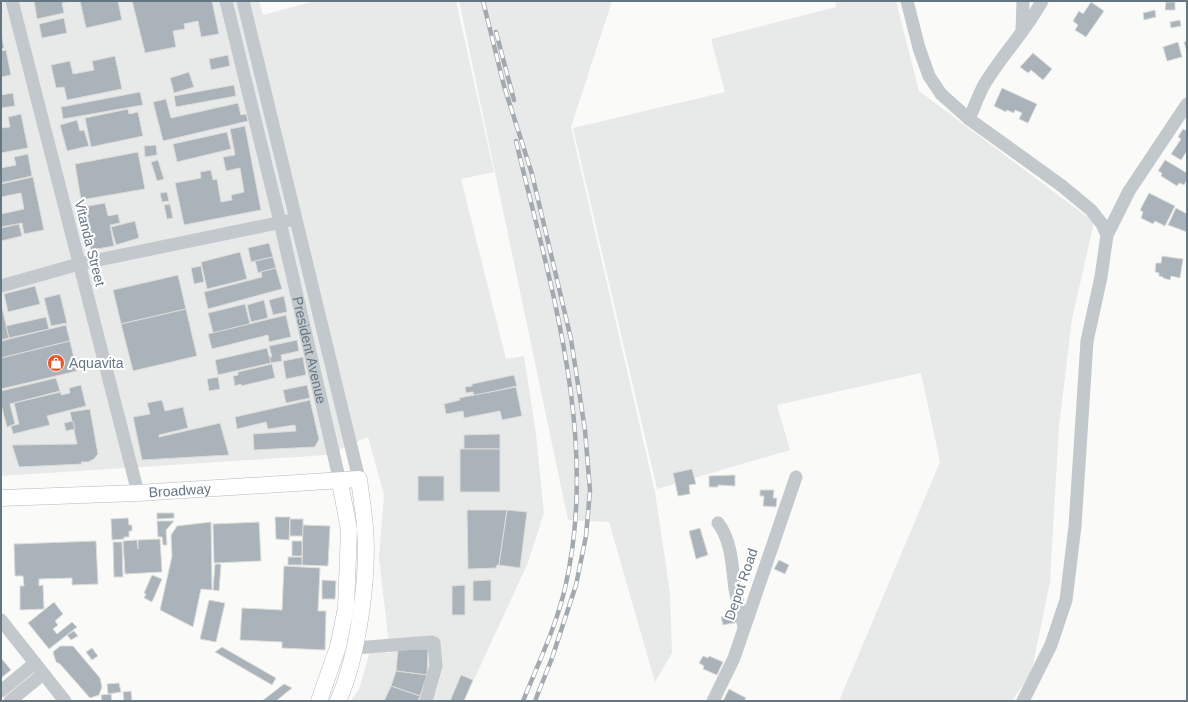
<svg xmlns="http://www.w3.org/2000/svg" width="1188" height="702" font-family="Helvetica,sans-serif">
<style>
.built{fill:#e8e9e9}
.building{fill:#aab3b9;stroke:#dcdcda}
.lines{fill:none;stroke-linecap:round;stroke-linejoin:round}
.major-casing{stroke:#b5babe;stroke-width:17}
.minor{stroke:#c3c8cc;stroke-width:13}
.major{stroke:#fff;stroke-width:16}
.rail-casing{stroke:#a2aab0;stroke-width:4.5}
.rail{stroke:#fff;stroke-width:3;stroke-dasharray:9;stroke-linecap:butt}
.labels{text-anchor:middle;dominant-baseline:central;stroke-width:4;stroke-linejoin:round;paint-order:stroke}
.street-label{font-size:14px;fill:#657683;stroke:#fff}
.poi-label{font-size:14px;fill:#657683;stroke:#fff;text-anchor:start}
</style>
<rect width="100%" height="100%" fill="#fafaf8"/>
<g class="built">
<polygon points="1,1 259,1 263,15 315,1 456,1 494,172 461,179 506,359 524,356 536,434 544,513 527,565 464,701 351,701 359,689 370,651 390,653 379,558 384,495 368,437 327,455 1,476"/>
<polygon points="459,1 612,1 571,127 655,492 670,593 672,653 655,682 609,522 568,520"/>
<polygon points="835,1 896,1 919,91 1094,222 1072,319 1059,426 1050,582 1031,674 1012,701 839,701 940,462 921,373 777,405 790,450 657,489 573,128 725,92 711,39 836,7"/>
</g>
<g class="building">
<polygon points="34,1 72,1 62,3 64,13 37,19"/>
<polygon points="80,1 118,1 122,20 86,28"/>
<polygon points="132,1 212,1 219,34 201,37 198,21 184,24 185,29 173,31 176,47 145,53"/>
<polygon points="1091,2 1104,11 1086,37 1075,30 1078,25 1073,21 1079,11 1083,14"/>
<polygon points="1166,2 1175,2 1175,10 1165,10"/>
<polygon points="1155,10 1156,17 1144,20 1143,13"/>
<polygon points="64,18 67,33 42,38 39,24"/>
<polygon points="1180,20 1181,26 1171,28 1170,22"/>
<polygon points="1,32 4,48 1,49"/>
<polygon points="1187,41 1187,52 1184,42"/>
<polygon points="1178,42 1182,57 1167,61 1163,47"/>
<polygon points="6,50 11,75 1,77 1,51"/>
<polygon points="1033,53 1052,69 1043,80 1031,70 1028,73 1020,67"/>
<polygon points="228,55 230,66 211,70 209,59"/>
<polygon points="115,56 122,89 67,100 64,87 56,88 51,65 70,61 73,74 94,70 92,61"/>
<polygon points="189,72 194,87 174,93 170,78"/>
<polygon points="234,85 236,96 176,107 174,96"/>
<polygon points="1002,88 1037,104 1028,123 1019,119 1022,113 1015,110 1014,113 1007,110 1006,112 994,106"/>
<polygon points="140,92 143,105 63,119 61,107"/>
<polygon points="13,93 15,106 1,108 1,95"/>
<polygon points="166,99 171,118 238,103 241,115 246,114 248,121 163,141 153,102"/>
<polygon points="128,109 129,114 138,112 143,136 91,147 85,118"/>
<polygon points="21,114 28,148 1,153 1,128 10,127 8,117"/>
<polygon points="77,120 80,131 84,130 89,146 67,151 60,125"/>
<polygon points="245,126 261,210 184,225 175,183 201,178 200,172 211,170 213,180 217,179 221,202 232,200 231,195 244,192 240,168 226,171 223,157 235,155 230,129"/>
<polygon points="1183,129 1187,131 1187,151 1181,160 1171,154 1181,139 1178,137"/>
<polygon points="227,132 231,149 177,162 173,144"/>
<polygon points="156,145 157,155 145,157 144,146"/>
<polygon points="138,152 145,189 81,200 75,164"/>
<polygon points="28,154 32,176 1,183 1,168 16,165 14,157"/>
<polygon points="158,160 164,179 157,181 151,162"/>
<polygon points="1165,160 1187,173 1187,180 1184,185 1179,183 1177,186 1161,176 1162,173 1158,171"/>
<polygon points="33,177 44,230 24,234 22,223 1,227 1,214 24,209 21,193 1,197 1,184"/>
<polygon points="167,192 169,201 162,202 160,193"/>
<polygon points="1149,193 1175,206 1165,226 1155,221 1153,224 1141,218 1143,212 1140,210"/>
<polygon points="105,203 108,216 118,214 120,223 110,225 114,246 91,250 82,207"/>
<polygon points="170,204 173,218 167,219 164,205"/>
<polygon points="1176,208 1187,214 1187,232 1168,225"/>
<polygon points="135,221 139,238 116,245 111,227"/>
<polygon points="19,224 22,236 1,241 1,228"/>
<polygon points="269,243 273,257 251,262 248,248"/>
<polygon points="240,252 247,279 207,289 201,262"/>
<polygon points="1162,256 1183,259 1180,278 1171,276 1170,280 1163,278 1163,277 1159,276 1159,273 1155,272 1156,263 1161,263"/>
<polygon points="273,257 276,268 258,273 255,261"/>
<polygon points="201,266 204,282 194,284 191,268"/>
<polygon points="276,268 282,289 208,309 204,292 262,277 261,272"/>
<polygon points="178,275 186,309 121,324 113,290"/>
<polygon points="35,286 40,304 8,312 4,294"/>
<polygon points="60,294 67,323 51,326 44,298"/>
<polygon points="284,296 287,312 273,315 269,300"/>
<polygon points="264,300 268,318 251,322 247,305"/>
<polygon points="1,303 9,338 1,340"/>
<polygon points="245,304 250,324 213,333 208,313"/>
<polygon points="186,309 197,356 133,371 121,324"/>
<polygon points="286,315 291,337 269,342 268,335 212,349 208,334"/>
<polygon points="46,317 49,329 9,338 6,326"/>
<polygon points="66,325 70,341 1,358 1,341"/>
<polygon points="297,340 299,351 281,355 282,361 271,363 269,357 272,357 269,346"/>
<polygon points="70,341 77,371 1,389 1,358"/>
<polygon points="267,348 271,363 218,375 215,360"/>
<polygon points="303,357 306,375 286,379 283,361"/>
<polygon points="272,364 275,378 241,386 241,384 235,386 233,376 238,375 238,372"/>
<polygon points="514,375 517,386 474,396 473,392 466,393 465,387 472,386 472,384"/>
<polygon points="218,377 220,389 209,391 207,379"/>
<polygon points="56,378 60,391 10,404 15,424 7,427 1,404 1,391"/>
<polygon points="81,385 86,406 47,416 50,425 13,434 11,426 19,424 14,403 61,392 61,395 70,393 69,388"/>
<polygon points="307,385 310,398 286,403 283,390"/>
<polygon points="516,387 522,416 502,420 500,411 464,418 463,411 446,414 444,404 460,400 459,398"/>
<polygon points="162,400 165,411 183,407 188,428 159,435 159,437 220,423 229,455 142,460 133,417 150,414 147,403"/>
<polygon points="310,400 319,439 315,447 254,450 253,434 296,431 295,425 268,429 266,422 237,429 235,417"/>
<polygon points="90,409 98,454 94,459 88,462 81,462 82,464 19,467 12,445 77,444 70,412"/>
<polygon points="73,421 75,429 66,431 64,423"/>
<polygon points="500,434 500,449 464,449 464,435"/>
<rect x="460" y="449" width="40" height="43"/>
<polygon points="692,469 696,484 689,485 690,494 678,496 673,473"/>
<polygon points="735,475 735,486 718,485 718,487 709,487 709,476"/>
<rect x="418" y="476" width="26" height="25"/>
<polygon points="760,490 774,490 773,498 777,498 776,507 763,506 764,496 760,496"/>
<polygon points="467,510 507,510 499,565 497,565 496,568 468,569"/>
<polygon points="507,510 527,512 520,568 499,565"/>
<polygon points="157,513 174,513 174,518 157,519"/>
<polygon points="275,517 290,517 289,540 276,539"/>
<polygon points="128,518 129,525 132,525 132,531 129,531 129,537 124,537 124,539 112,540 111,519"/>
<rect x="290" y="519" width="13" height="17"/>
<polygon points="157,521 174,521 166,530 167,545 163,545 162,537 158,537"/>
<polygon points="211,522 212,590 201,589 193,627 160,610 172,556 171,535 177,526"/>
<polygon points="259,522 261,561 214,563 213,524"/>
<polygon points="303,525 330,526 328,566 302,565"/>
<polygon points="700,528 708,555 696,559 689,531"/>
<polygon points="160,539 162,572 125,574 123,541 137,540 138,549 138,540"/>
<polygon points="96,541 98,584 72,585 72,578 39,579 39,586 43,585 44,609 20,610 20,586 24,586 23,576 15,576 14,544"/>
<rect x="292" y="541" width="10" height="15"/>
<polygon points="113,542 122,542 123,577 114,577"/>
<rect x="288" y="557" width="14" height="8"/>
<polygon points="779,560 789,565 785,574 774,569"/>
<polygon points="215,564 221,564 219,591 213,590"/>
<polygon points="284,566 320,568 318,611 326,611 325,650 282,648 282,642 240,640 242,608 282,610"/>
<polygon points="152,575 162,579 152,602 144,598 146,594 144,593"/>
<polygon points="322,580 336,581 335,599 322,599"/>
<polygon points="491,580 491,601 473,601 473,581"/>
<polygon points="465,585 465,615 452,615 452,586"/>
<polygon points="209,600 225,603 216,642 200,639"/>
<polygon points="54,602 63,614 55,621 58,625 53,629 57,634 72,622 77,627 49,649 28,623"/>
<polygon points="736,608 739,622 723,625 721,617 728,615 726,610"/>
<polygon points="74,631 78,636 71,640 67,635"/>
<polygon points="60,646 73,646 100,678 102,687 99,695 90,698 60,664 56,662 53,652"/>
<polygon points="222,647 276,678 272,685 215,652"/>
<polygon points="92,648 98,656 92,660 86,652"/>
<polygon points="398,649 428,649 427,675 396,671"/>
<polygon points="703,656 708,658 709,656 723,662 717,675 703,669 704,666 699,663"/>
<polygon points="1,658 11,670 1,678"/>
<polygon points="396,671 427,675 420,696 391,686"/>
<polygon points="461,675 473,680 464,701 450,701"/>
<polygon points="119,683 121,692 108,694 107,684"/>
<polygon points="284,684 292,688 276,701 262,701"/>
<polygon points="391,686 420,696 418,701 384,701"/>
<polygon points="729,689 746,698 744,701 723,701"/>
<polygon points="131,691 132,701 124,701 123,692"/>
<polygon points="111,694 112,701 102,701 101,695"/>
</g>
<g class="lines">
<g class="major-casing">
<g id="major">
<path id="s2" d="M1,498L138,493L359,479C361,496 364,512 365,528C369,576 358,657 338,701"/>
<polyline points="319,701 338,647 346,608 349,530 340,482"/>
</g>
</g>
<g class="minor">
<polyline points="12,1 138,493"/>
<path id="s1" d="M226,1L280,222L340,482"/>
<polyline points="243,1 359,479"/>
<polyline points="907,1 919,48 929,76 941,94 969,119 1062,186 1091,210 1102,224 1107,235 1101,277 1087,341 1075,526 1066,600 1051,645 1023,701"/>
<polyline points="1022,31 1023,1"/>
<path d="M969,119C974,108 978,96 984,85C1001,56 1026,31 1042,1"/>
<polyline points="1107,235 1129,191 1187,104"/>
<polyline points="1,286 79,264 287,221"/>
<path d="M718,523C732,541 732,567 735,589C737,601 741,614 744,626"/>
<polyline points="1,620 65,701"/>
<polyline points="355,648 431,642 434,643 436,666 426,701"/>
<polyline points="1,691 35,663"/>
<polyline points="10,701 43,674"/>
<polyline points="713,701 734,658 796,477"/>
</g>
<use href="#major" class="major"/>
<g class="rail-casing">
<g id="rail">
<polyline points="483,1 504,86 532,174 571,339 585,430 590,491 586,536 576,585 552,658 535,701"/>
<polyline points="496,32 514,100"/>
<path d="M516,141C550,285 600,439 565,588C556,627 538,664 523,701"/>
</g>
</g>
<use href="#rail" class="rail"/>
</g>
<defs>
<g id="shop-disc" transform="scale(0.9)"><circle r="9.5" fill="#e4572e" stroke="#fff"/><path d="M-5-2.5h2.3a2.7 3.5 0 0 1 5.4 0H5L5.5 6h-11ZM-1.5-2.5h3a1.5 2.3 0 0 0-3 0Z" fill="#fff"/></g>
</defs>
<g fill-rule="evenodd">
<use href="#shop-disc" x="56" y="363"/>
</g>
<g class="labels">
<g class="street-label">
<text transform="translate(90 243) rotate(76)">Vitanda Street</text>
<text stroke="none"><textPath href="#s1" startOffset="359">President Avenue</textPath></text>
<text stroke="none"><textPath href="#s2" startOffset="179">Broadway</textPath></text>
<text transform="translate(741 584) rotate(-71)">Depot Road</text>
</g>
<g class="poi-label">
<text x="69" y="363">Aquavita</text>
</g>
</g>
<rect width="1188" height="702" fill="none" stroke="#657683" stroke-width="4"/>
</svg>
